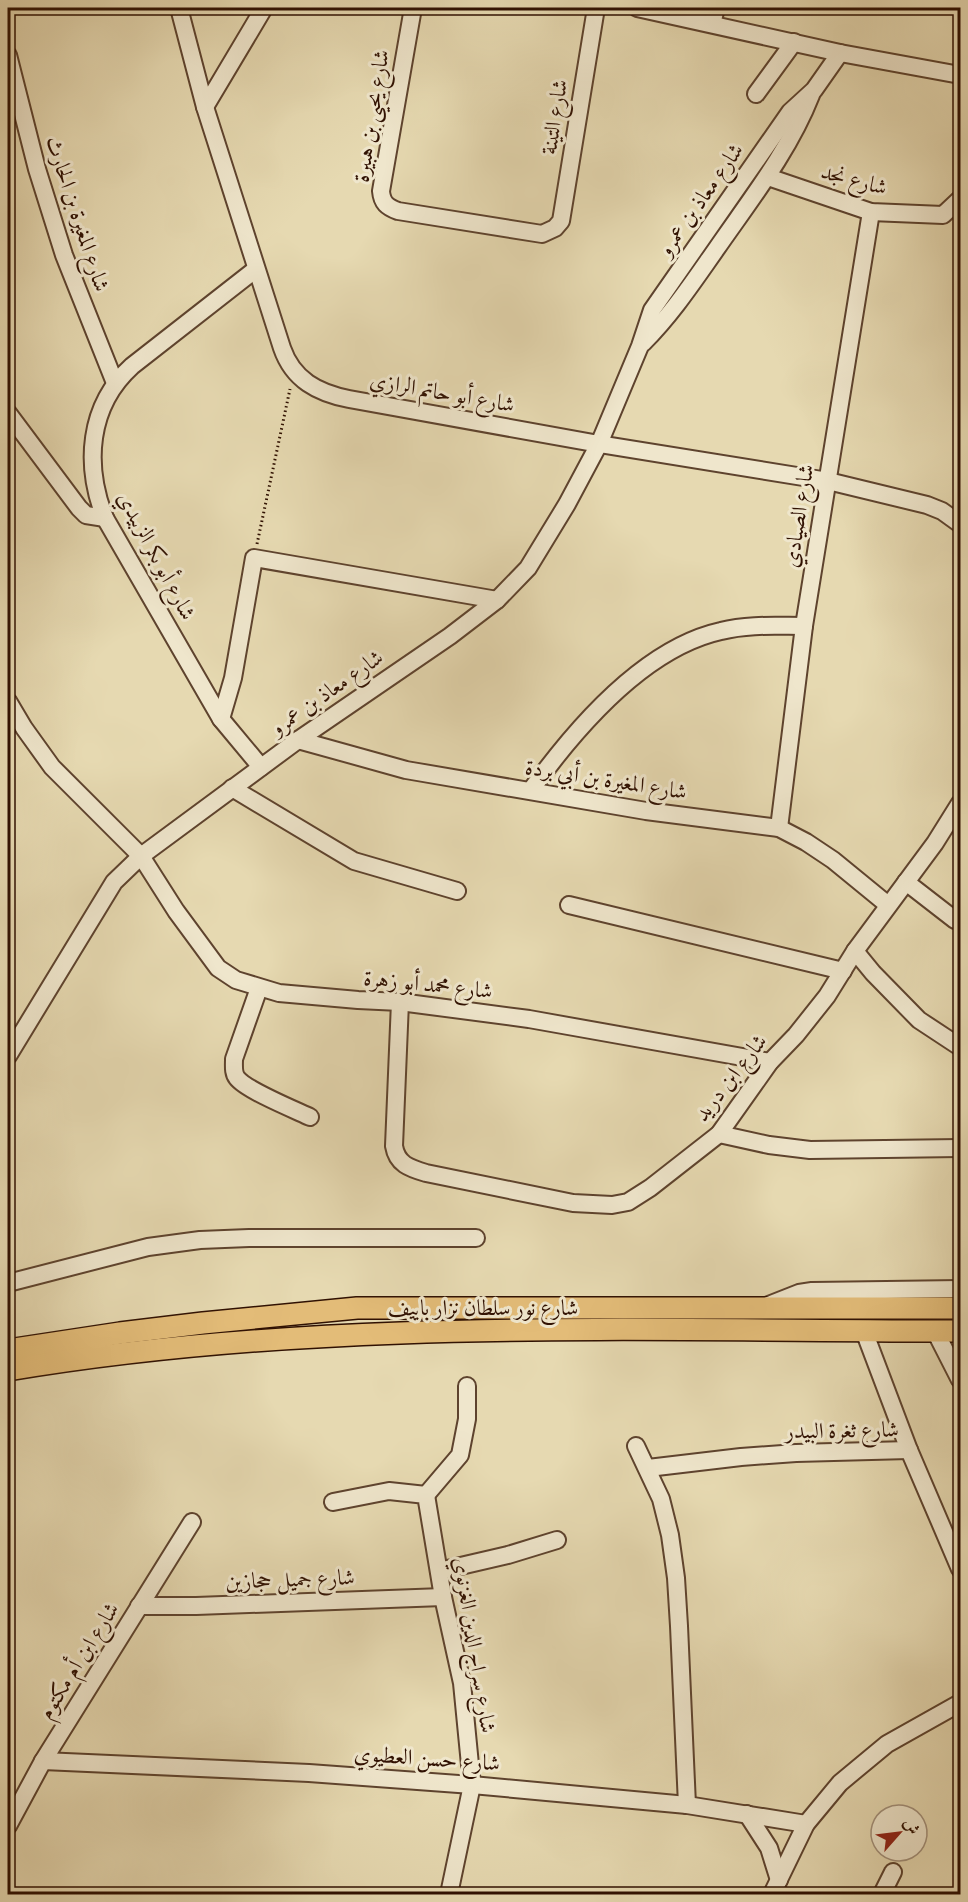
<svg xmlns="http://www.w3.org/2000/svg" width="968" height="1902" font-family="'Libre Bodoni',Amiri,serif">
<style>
.lines{fill:none;stroke-linecap:round;stroke-linejoin:round}
.minor-casing{stroke:#5e432e;stroke-width:20}
.major-casing{stroke:#301102;stroke-width:24}
.path{stroke:#301102;stroke-width:3;stroke-dasharray:1.5 3;stroke-linecap:butt}
.minor{stroke:#efe6cc;stroke-width:16}
.major{stroke:#e3bc78;stroke-width:21}
.labels{text-anchor:middle;dominant-baseline:central;stroke-width:6;stroke-linejoin:round;paint-order:stroke}
.street-label{font-size:22px;fill:#301102;stroke:#efe6cc}
</style>
<rect width="100%" height="100%" fill="#e6d9b1"/>
<filter id="stains"><feTurbulence type="fractalNoise" baseFrequency=".00333" numOctaves="4"/><feColorMatrix values="0 0 0 0 .2 0 0 0 0 .09 0 0 0 0 .02 0 0 0 .5 -.17"/></filter>
<radialGradient id="worn" r=".72"><stop offset=".6" stop-color="#630" stop-opacity="0"/><stop offset="1" stop-color="#630" stop-opacity=".3"/></radialGradient>
<g class="lines">
<g class="minor-casing">
<g id="minor">
<path d="M179,8L205,107L282,348C293,380 318,393 349,399L599,444L828,481L927,505L942,511L960,524"/>
<path d="M413,8L381,191C382,203 387,207 398,211L542,234L555,228L561,221L596,8"/>
<polyline points="637,8 840,53 960,75"/>
<polyline points="712,24 716,8"/>
<polyline points="8,55 37,169 64,255 115,383"/>
<polyline points="756,94 794,42"/>
<polyline points="205,107 264,8"/>
<polyline points="768,177 871,212 943,215 960,199"/>
<path d="M256,269L132,366C88,406 84,465 105,518L221,719L261,767"/>
<path d="M643,343C672,314 693,282 717,248C751,199 789,151 811,95"/>
<polyline points="8,413 79,508 86,515 105,518"/>
<polyline points="8,701 24,728 52,767 141,856 176,911 218,968 236,980 279,993 358,1000 400,1002 529,1019 770,1062"/>
<polyline points="221,719 233,678 254,558 497,600"/>
<polyline points="298,740 406,770 646,811 779,828 806,842 833,860 888,905"/>
<polyline points="232,788 354,861 457,891"/>
<path d="M531,790C575,729 644,648 721,631C748,624 776,626 804,626"/>
<polyline points="779,828 804,626 871,212"/>
<polyline points="906,882 955,920"/>
<polyline points="569,905 843,971"/>
<polyline points="855,951 873,973 919,1020 960,1047"/>
<path d="M259,988L234,1059C234,1066 233,1073 237,1078C246,1090 295,1110 310,1117"/>
<path d="M400,1002L394,1146C397,1164 409,1168 426,1173L573,1203L612,1205L628,1202L650,1188L719,1134L770,1062L796,1035L827,996L855,951L935,843L960,803"/>
<polyline points="8,1056 114,882 141,856 298,740 450,636 497,600 528,568 567,504 599,444 640,346 652,310 790,112 814,90 840,53"/>
<polyline points="719,1134 769,1145 810,1150 960,1148"/>
<polyline points="8,1283 148,1247 200,1240 249,1238 476,1238"/>
<polyline points="766,1306 799,1293 812,1291 960,1289"/>
<polyline points="864,1331 909,1450 960,1569"/>
<polyline points="935,1331 960,1380"/>
<polyline points="636,1446 661,1499 670,1535 676,1578 679,1626 687,1805"/>
<polyline points="648,1468 741,1457 796,1453 909,1450"/>
<polyline points="426,1495 460,1455 467,1419 467,1386"/>
<polyline points="333,1502 389,1491 426,1495 443,1597 462,1683 472,1785 449,1894"/>
<polyline points="439,1571 508,1555 557,1540"/>
<polyline points="139,1606 196,1606 443,1597"/>
<polyline points="43,1761 309,1773 472,1785 687,1805 806,1824"/>
<polyline points="747,1814 769,1848 779,1880"/>
<polyline points="8,1826 43,1761 192,1522"/>
<polyline points="772,1894 806,1824 840,1783 887,1744 960,1703"/>
<polyline points="882,1894 893,1872"/>
</g>
</g>
<g class="major-casing">
<g id="major">
<polyline points="8,1350 120,1333 203,1323 357,1308 960,1308"/>
<path d="M8,1370C322,1317 643,1331 960,1331"/>
</g>
</g>
<polyline class="path" points="257,544 290,389"/>
<use href="#minor" class="minor"/>
<use href="#major" class="major"/>
</g>
<g class="labels">
<g class="street-label">
<text transform="translate(372 116) rotate(-81)">شارع يحيى بن هبيرة</text>
<text transform="translate(555 117) rotate(-81)">شارع التينة</text>
<text transform="translate(854 180) rotate(15)">شارع نجد</text>
<text transform="translate(701 200) rotate(-55)">شارع معاذ بن عمرو</text>
<text transform="translate(77 214) rotate(72)">شارع المغيرة بن الحارث</text>
<text transform="translate(442 393) rotate(10)">شارع أبو حاتم الرازي</text>
<text transform="translate(799 516) rotate(-81)">شارع الصيادي</text>
<text transform="translate(156 556) rotate(62)">شارع أبو بكر الزبيدي</text>
<text transform="translate(327 693) rotate(-35)">شارع معاذ بن عمرو</text>
<text transform="translate(606 780) rotate(9)">شارع المغيرة بن أبي بردة</text>
<text transform="translate(428 985) rotate(6)">شارع محمد أبو زهرة</text>
<text transform="translate(731 1078) rotate(-52)">شارع ابن دريد</text>
<text x="483" y="1308">شارع نور سلطان نزار باييف</text>
<text transform="translate(842 1431) rotate(-1)">شارع ثغرة البيدر</text>
<text transform="translate(290 1580) rotate(-2)">شارع جميل حجازين</text>
<text transform="translate(474 1645) rotate(81)">شارع سراج الدين الغزنوي</text>
<text transform="translate(79 1661) rotate(-58)">شارع ابن أم مكتوم</text>
<text transform="translate(427 1759) rotate(4)">شارع حسن العطيوي</text>
</g>
</g>
<rect width="968" height="1902" fill="none" stroke="#e6d9b1" stroke-width="30"/>
<rect x="9" y="9" width="950" height="1884" fill="none" stroke="#301102" stroke-width="3"/>
<rect x="15" y="15" width="938" height="1872" fill="none" stroke="#301102" stroke-width="1.5"/>
<g transform="translate(899 1833) rotate(62)"><circle r="28" fill="#efe6cc" stroke="#a3917b" stroke-width="1.5"/>
<path d="M0-4.5L10 22L0 15L-10 22Z" fill="#8f2418"/>
<text y="-9" font-size="16" font-weight="bold" text-anchor="middle" fill="#301102">ش</text>
</g>
<rect width="100%" height="100%" filter="url(#stains)"/>
<rect width="100%" height="100%" fill="url(#worn)"/>
</svg>
